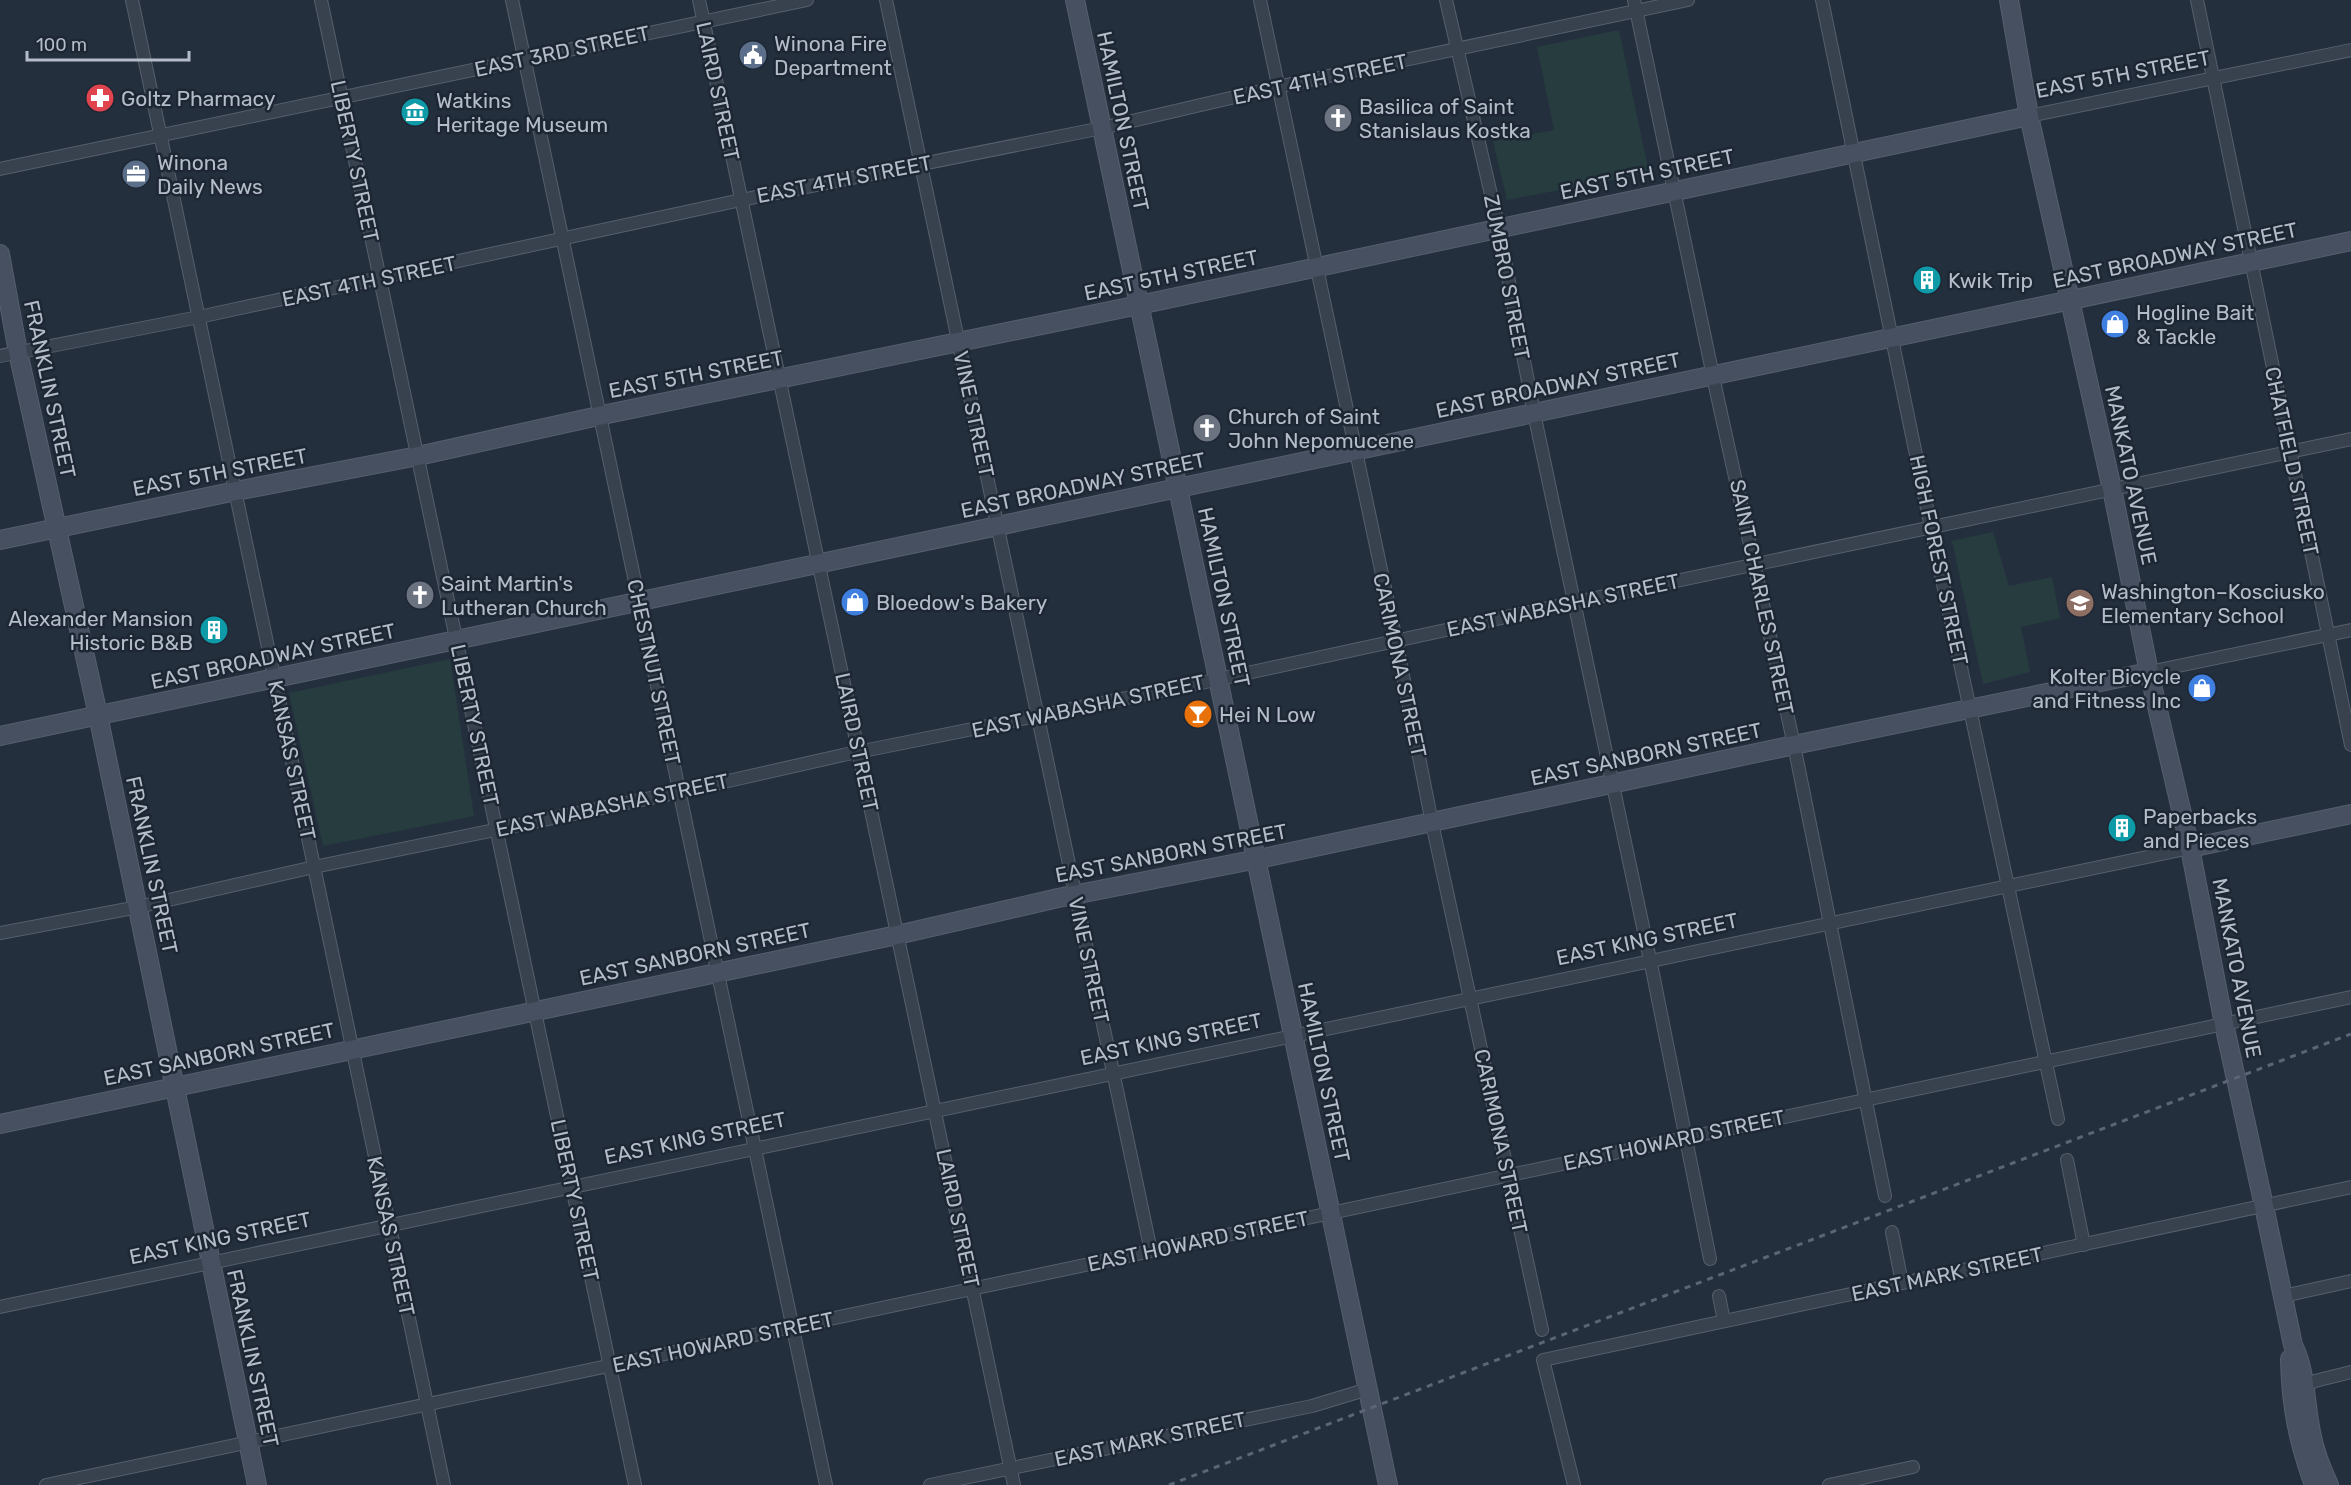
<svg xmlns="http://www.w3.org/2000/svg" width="2351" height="1485" font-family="Rubik,sans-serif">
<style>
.green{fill:#263c3f}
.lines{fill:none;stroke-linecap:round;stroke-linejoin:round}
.street-casing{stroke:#565f6c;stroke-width:14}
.secondary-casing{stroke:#565f6c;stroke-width:20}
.street{stroke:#38414e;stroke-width:12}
.secondary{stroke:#465061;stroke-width:18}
.rail{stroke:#5a6575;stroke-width:3;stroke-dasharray:6 6;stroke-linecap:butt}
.labels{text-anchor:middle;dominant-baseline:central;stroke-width:5;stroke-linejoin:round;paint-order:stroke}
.poi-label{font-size:21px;fill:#b4bcc9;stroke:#1d2633;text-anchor:start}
.street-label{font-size:21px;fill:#b4bcc9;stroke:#1d2633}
</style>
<rect width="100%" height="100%" fill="#242f3e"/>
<g class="green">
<polygon points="1619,30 1649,173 1507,200 1493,141 1554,130 1537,47"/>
<polygon points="1993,532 2009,586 2052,577 2060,618 2021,627 2030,672 1983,684 1952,541"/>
<polygon points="450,659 474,816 323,846 289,693"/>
</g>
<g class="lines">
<g class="street-casing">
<g id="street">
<polyline points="132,0 444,1485"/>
<polyline points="321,0 635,1485"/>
<polyline points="512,0 826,1485"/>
<polyline points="699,0 1014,1485"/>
<polyline points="886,0 1151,1251"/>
<polyline points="1260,0 1396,640 1432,823 1542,1330"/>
<polyline points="1446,0 1499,229 1534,413 1653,974 1710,1259"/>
<polyline points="1634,0 1717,395 1794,745 1885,1196"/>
<polyline points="1822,0 1934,542 2058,1119"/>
<polyline points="2197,0 2351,745"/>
<polyline points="2029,116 2351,50"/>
<polyline points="0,169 807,0"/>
<polyline points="0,356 199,317 741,200 1102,128 1291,84 1688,0"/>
<polyline points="2149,672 2351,630"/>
<polyline points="0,933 138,907 314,867 680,792 843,755 1201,683 1557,606 2351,439"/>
<polyline points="2067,1160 2084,1245"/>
<polyline points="1892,1232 1902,1283"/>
<polyline points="1719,1296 1724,1321"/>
<polyline points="2283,1296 2351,1281"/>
<polyline points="0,1307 2190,848"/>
<polyline points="2303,1387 2315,1381 2351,1372"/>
<polyline points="46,1485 2351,997"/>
<polyline points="930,1485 1312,1406 1368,1389"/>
<polyline points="1574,1485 1543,1360 2351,1187"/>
<polyline points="1829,1485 1913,1467"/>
</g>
</g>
<g class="secondary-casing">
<g id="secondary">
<polyline points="1075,0 1388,1485"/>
<path d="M2009,0L2029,116L2112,489L2149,672L2190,848L2224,1024L2264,1206L2293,1345C2306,1370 2305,1404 2311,1432C2314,1450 2321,1468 2329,1485"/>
<polyline points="0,254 18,352 98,715 257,1485"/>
<polyline points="0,540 236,491 418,456 612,413 1139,305 2029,116"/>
<polyline points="0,736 2351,241"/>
<polyline points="2190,848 2351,814"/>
<polyline points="0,1124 897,935 1058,898 1268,857 1794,745 2149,672"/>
<path d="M2290,1359C2291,1406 2298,1441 2314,1485"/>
</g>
</g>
<use href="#street" class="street"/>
<use href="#secondary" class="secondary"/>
<polyline class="rail" points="1169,1485 2351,1034"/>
</g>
<defs>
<g id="civic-disc" transform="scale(1.5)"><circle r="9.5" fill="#5c6f8a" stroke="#1d2633"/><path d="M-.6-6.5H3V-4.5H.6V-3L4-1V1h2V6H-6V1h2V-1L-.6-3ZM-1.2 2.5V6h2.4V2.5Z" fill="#fff"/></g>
<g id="pharmacy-disc" transform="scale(1.5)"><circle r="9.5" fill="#e0444e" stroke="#1d2633"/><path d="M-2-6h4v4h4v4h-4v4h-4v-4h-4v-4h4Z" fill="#fff"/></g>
<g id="museum-disc" transform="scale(1.5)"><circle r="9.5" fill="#0f9aa8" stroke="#1d2633"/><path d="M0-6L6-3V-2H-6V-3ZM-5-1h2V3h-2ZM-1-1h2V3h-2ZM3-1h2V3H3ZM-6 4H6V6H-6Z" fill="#fff"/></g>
<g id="church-disc" transform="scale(1.5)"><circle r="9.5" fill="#6b7280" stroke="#1d2633"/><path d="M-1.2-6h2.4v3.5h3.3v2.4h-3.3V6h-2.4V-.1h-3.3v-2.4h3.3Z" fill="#fff"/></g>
<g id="office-disc" transform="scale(1.5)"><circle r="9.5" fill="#5c6f8a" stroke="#1d2633"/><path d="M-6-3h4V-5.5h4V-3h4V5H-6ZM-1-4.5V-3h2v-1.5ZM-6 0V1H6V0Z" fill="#fff"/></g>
<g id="building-disc" transform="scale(1.5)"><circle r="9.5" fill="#0f9aa8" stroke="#1d2633"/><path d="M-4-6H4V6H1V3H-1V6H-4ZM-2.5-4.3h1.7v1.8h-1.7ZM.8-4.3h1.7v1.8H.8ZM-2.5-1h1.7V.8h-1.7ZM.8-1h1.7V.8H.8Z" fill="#fff"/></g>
<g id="shop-disc" transform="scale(1.5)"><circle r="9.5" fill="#3f7fe0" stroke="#1d2633"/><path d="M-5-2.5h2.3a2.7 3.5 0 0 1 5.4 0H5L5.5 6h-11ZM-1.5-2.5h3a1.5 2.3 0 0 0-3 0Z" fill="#fff"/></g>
<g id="school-disc" transform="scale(1.5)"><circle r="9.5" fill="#8d6e63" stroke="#1d2633"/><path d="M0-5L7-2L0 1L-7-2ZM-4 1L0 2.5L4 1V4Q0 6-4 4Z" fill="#fff"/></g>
<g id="bar-disc" transform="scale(1.5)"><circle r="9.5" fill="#e8710a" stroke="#1d2633"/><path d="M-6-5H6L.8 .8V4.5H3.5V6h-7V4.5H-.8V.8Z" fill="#fff"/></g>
</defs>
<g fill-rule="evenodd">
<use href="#civic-disc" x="753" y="55"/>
<use href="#pharmacy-disc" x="100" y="98"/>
<use href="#museum-disc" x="415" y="112"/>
<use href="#church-disc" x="1338" y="118"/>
<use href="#office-disc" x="136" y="174"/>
<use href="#building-disc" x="1927" y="280"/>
<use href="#shop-disc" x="2115" y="324"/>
<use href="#church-disc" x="1207" y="428"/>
<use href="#church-disc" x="420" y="595"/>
<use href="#shop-disc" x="855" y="602"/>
<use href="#school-disc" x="2080" y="603"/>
<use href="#building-disc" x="214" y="630"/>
<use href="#shop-disc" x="2202" y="688"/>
<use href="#bar-disc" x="1198" y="714"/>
<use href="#building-disc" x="2122" y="828"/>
</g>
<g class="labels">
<g class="poi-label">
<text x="774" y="43">Winona Fire<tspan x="774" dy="24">Department</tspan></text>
<text x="121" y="98">Goltz Pharmacy</text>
<text x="436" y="100">Watkins<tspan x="436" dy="24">Heritage Museum</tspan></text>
<text x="1359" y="106">Basilica of Saint<tspan x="1359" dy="24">Stanislaus Kostka</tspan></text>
<text x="157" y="162">Winona<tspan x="157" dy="24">Daily News</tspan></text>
<text x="1948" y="280">Kwik Trip</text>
<text x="2136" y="312">Hogline Bait<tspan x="2136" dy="24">&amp; Tackle</tspan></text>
<text x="1228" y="416">Church of Saint<tspan x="1228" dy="24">John Nepomucene</tspan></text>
<text x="441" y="583">Saint Martin's<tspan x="441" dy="24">Lutheran Church</tspan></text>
<text x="2101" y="591">Washington–Kosciusko<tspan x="2101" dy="24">Elementary School</tspan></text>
<text x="876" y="602">Bloedow's Bakery</text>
<text x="193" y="618" text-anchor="end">Alexander Mansion<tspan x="193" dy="24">Historic B&amp;B</tspan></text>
<text x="2181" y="676" text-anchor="end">Kolter Bicycle<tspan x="2181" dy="24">and Fitness Inc</tspan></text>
<text x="1219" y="714">Hei N Low</text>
<text x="2143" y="816">Paperbacks<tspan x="2143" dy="24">and Pieces</tspan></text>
</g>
<g class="street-label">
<text transform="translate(562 51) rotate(-12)">EAST 3RD STREET</text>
<text transform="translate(2123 74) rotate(-11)">EAST 5TH STREET</text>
<text transform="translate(1320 79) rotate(-12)">EAST 4TH STREET</text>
<text transform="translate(718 91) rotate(78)">LAIRD STREET</text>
<text transform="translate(1123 121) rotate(78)">HAMILTON STREET</text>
<text transform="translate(355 161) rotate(78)">LIBERTY STREET</text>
<text transform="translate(1647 174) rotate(-12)">EAST 5TH STREET</text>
<text transform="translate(844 179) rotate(-11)">EAST 4TH STREET</text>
<text transform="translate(2175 255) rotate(-12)">EAST BROADWAY STREET</text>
<text transform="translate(1171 275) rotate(-12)">EAST 5TH STREET</text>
<text transform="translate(1507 277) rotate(79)">ZUMBRO STREET</text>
<text transform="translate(369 281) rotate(-12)">EAST 4TH STREET</text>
<text transform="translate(696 374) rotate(-11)">EAST 5TH STREET</text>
<text transform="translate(1558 385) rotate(-12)">EAST BROADWAY STREET</text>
<text transform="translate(50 389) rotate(78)">FRANKLIN STREET</text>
<text transform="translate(974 414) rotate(78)">VINE STREET</text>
<text transform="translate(2292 461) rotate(78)">CHATFIELD STREET</text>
<text transform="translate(220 472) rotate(-11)">EAST 5TH STREET</text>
<text transform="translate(2131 475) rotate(78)">MANKATO AVENUE</text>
<text transform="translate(1083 485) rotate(-12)">EAST BROADWAY STREET</text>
<text transform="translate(1939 560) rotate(78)">HIGH FOREST STREET</text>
<text transform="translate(1224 597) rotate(78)">HAMILTON STREET</text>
<text transform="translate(1762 597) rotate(78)">SAINT CHARLES STREET</text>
<text transform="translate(1563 605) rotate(-12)">EAST WABASHA STREET</text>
<text transform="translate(273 656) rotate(-12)">EAST BROADWAY STREET</text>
<text transform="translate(1400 665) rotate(78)">CARIMONA STREET</text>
<text transform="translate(654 672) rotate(78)">CHESTNUT STREET</text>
<text transform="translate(1088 706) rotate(-12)">EAST WABASHA STREET</text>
<text transform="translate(475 725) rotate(78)">LIBERTY STREET</text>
<text transform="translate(857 742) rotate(78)">LAIRD STREET</text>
<text transform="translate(1646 754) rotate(-12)">EAST SANBORN STREET</text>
<text transform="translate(292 760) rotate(78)">KANSAS STREET</text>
<text transform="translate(612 805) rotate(-12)">EAST WABASHA STREET</text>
<text transform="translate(1171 853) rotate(-11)">EAST SANBORN STREET</text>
<text transform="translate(152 865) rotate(78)">FRANKLIN STREET</text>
<text transform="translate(1647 939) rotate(-12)">EAST KING STREET</text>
<text transform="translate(695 954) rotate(-12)">EAST SANBORN STREET</text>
<text transform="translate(1089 960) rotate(78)">VINE STREET</text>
<text transform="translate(2237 968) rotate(79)">MANKATO AVENUE</text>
<text transform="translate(1171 1039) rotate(-12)">EAST KING STREET</text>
<text transform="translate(219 1054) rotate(-12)">EAST SANBORN STREET</text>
<text transform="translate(1324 1072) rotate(78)">HAMILTON STREET</text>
<text transform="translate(695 1138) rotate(-12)">EAST KING STREET</text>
<text transform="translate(1674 1140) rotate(-12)">EAST HOWARD STREET</text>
<text transform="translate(1501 1141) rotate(78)">CARIMONA STREET</text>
<text transform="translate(575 1200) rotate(78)">LIBERTY STREET</text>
<text transform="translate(958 1218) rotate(78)">LAIRD STREET</text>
<text transform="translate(391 1236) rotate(78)">KANSAS STREET</text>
<text transform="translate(220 1238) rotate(-12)">EAST KING STREET</text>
<text transform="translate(1198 1241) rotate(-12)">EAST HOWARD STREET</text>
<text transform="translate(1947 1274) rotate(-12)">EAST MARK STREET</text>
<text transform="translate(723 1342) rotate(-12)">EAST HOWARD STREET</text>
<text transform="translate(253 1358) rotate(78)">FRANKLIN STREET</text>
<text transform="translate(1150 1439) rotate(-12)">EAST MARK STREET</text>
</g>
</g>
<path d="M27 51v9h162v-9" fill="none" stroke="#b4bcc9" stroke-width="3"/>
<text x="36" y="51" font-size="18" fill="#b4bcc9" stroke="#1d2633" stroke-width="4.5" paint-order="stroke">100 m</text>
</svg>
